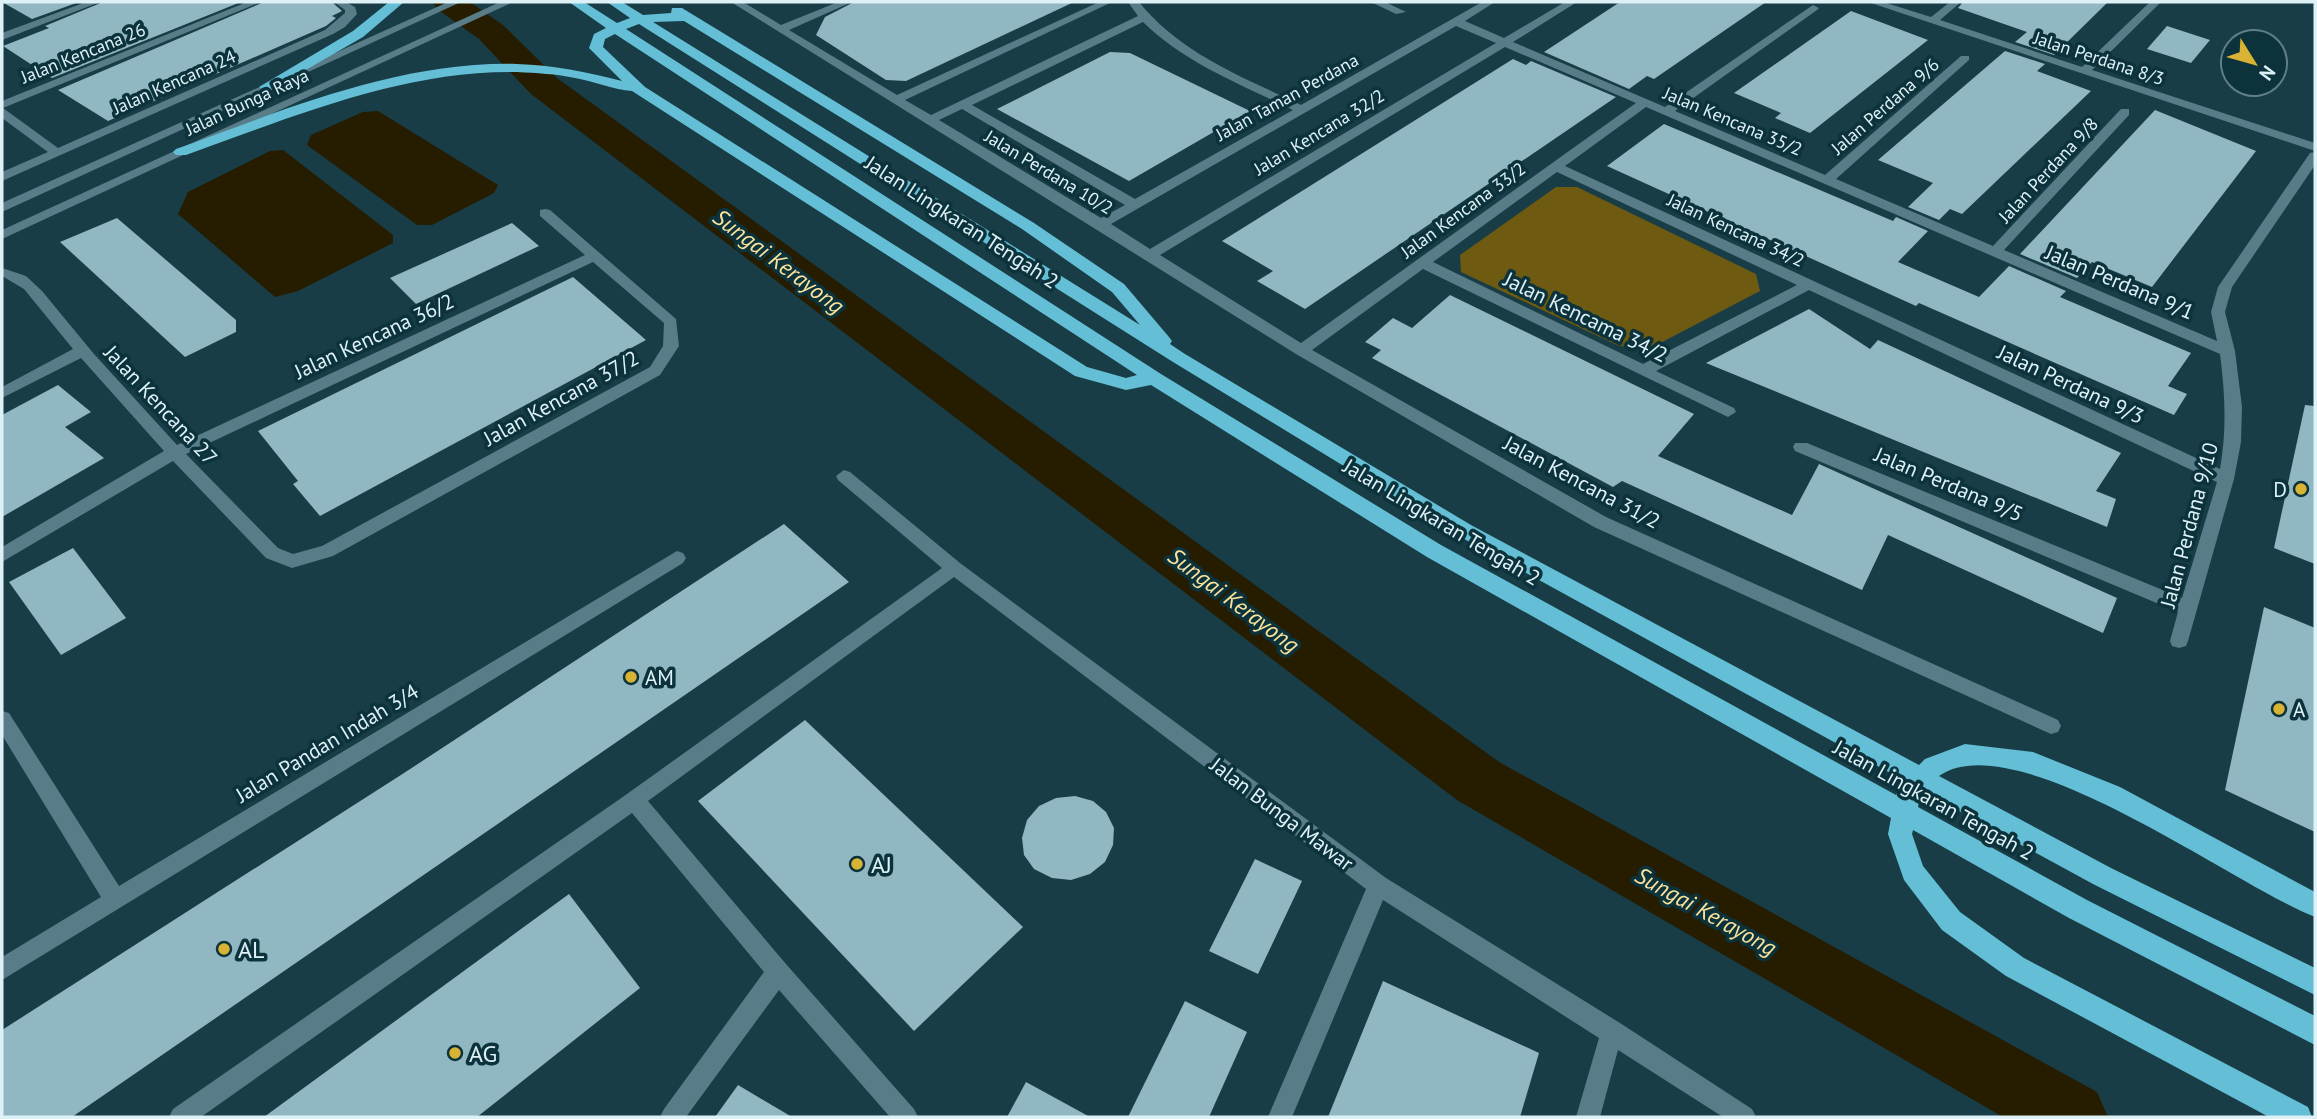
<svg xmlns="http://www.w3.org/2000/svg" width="2317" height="1119" font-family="'PT Sans',sans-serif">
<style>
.green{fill:#6e5a10}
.water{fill:#261c00}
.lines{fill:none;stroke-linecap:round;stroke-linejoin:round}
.river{fill:#261c00;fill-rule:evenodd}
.building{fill:#90b7c2}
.minor{fill:#587d88;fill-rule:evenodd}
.highway{fill:#64bed5;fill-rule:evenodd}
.poi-dot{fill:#d9b334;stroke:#0c323b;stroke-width:2.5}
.labels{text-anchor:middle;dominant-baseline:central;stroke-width:7;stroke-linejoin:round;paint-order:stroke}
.far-street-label{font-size:18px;fill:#ddf1f7;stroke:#0c323b}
.street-label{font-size:21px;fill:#ddf1f7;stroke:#0c323b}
.poi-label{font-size:21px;fill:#ddf1f7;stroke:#0c323b;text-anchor:start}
.water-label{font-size:23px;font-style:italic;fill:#fbe39b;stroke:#0c323b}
.near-poi-label{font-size:24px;fill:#ddf1f7;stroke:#0c323b;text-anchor:start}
</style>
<rect width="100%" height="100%" fill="#183d46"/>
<polygon class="green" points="1556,187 1577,187 1756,274 1760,291 1645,351 1617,345 1461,272 1460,255"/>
<g class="water">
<polygon points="378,111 498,185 494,193 432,225 417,225 307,145 311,135 363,112"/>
<polygon points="283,150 393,235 393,243 298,291 275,297 178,214 188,192 270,151"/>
</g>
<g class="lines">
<polygon class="river" points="433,2 470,2 503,25 557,78 1499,762 2097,1092 2108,1117 2003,1117 1457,800 531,94 479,39 437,9"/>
</g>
<g class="building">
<polygon points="2,2 79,2 32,19"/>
<polygon points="103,2 241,2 52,78 3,46 49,28 45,26"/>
<polygon points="264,2 332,2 342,11 332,16 336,18 326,26 108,121 58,90"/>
<polygon points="854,2 1074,2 906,81 886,80 816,35 825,17"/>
<polygon points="1620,2 1766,2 1654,79 1647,76 1629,89 1544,52"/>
<polygon points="1963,2 2108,2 2054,55 2015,42 2027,32 1958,8"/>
<polygon points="1851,11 1928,40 1810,133 1775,118 1781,113 1734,93"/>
<polygon points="2167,26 2210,40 2191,63 2147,49"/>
<polygon points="2005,51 2045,64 2037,71 2091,91 1962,214 1950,209 1939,220 1908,207 1933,183 1878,160"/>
<polygon points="1110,52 1130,53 1250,111 1129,181 997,109"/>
<polygon points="1513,59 1526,65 1531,61 1616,97 1305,309 1257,281 1273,271 1222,241"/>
<polygon points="2155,110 2256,151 2152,287 2092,262 2077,278 2020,254"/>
<polygon points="1664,124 1893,221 1896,217 1928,231 1898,262 1979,297 2009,266 2066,291 2060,297 2191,353 2168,386 2187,394 2174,415 1919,303 1916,306 1607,166"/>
<polygon points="117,218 236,320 236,332 185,357 60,242"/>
<polygon points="512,223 539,246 416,304 390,278"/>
<polygon points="573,277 646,340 320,516 293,484 298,481 258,431"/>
<polygon points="1450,295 1694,414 1658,456 1792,515 1819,464 2117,598 2103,633 1888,535 1862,590 1622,481 1613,487 1372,358 1381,350 1365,342 1393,318 1412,328"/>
<polygon points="1809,309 1870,349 1878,340 2121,453 2096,491 2116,499 2107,527 1706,363"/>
<polygon points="58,385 91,412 65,427 104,458 2,517 2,415"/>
<polygon points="2305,405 2315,406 2315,564 2274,548"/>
<polygon points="784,524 849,582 72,1117 2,1117 2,1030 404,773"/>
<polygon points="73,548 126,618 61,655 9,582"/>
<polygon points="2264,607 2315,628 2315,832 2225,790"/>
<polygon points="805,720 1023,927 914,1031 698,801"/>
<polygon points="1075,796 1093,801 1106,812 1114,828 1113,845 1105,862 1090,874 1071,880 1052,878 1034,869 1024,855 1022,838 1027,820 1039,806 1056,798"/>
<polygon points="1255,859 1302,881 1258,974 1209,951"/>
<polygon points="569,894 640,988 477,1117 264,1117"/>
<polygon points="1383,981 1539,1053 1520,1117 1328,1117"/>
<polygon points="1185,1001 1247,1032 1209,1117 1128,1117"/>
<polygon points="1026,1082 1090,1117 1007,1117"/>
<polygon points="738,1085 792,1117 715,1117"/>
</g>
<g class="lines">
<g class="minor">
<polygon points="86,2 100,2 2,40 2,33"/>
<polygon points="247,2 261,2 3,108 58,148 325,30 345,13 345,10 334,2 346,2 355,7 357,14 345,27 333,34 2,181 2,172 48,152 2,118 2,101"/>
<polygon points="448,2 461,2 2,212 2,203"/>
<polygon points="500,2 513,2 2,239 2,230"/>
<path d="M731,2H743L781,25L838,2H852L789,30L897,95L1099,2H1112L905,100L931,115L1138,16L1128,2H1139C1181,54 1243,77 1301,105L1482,2H1495L1465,21L1504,38L1565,2H1577L1513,42L1665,107L1813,5L1819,8L1817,10L1675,111L1825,175L1961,56H1969V60L1836,179L1993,246L2121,109H2129V115L2004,250L2217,341L2211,312L2218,287L2310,153L2315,152V165L2232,287L2225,312L2235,351L2242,407L2241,442L2234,479L2188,641L2186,646L2179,648L2172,646L2170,641L2178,612L1795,451L1793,447L1795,443H1807L2182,598L2217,482L1809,290L1656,371L1734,408L1736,412L1728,417L1423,269L1312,350L1606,517L2058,720L2061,726L2058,732L2051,734L1594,527L1296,354ZM1143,22C1185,63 1240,84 1293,110L1135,199L972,105ZM1456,26L1496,43L1150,249L1111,224ZM1505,47L1636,103L1301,343L1160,255ZM1646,107L2220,354C2225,394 2227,429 2220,469L1565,166ZM962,109L1125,205L1101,218L939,120ZM1557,172L1797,285L1643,364L1433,262Z"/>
<polygon points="1371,2 1385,2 1406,12 1396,14"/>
<polygon points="1868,2 1883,2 1931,17 1950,2 1961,2 1940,20 2082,67 2150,2 2161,2 2092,70 2315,143 2315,151"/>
<path d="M545,209L550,210L676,319L679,346L660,375L333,556L292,568L266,558L173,461L2,562V547L164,451L81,358L2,398V387L73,349L24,289L2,276V268L26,276L42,291L94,354L177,445L585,255L540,216V210ZM593,262L664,323L663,346L650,367L322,546L293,554L278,548L186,454Z"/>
<polygon points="844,470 850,472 960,563 1386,878 1620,1023 1752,1109 1756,1117 1723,1117 1618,1050 1600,1117 1576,1117 1599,1038 1383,900 1292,1117 1268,1117 1366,889 954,577 648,801 786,964 914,1109 918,1117 890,1117 779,990 686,1117 660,1117 664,1109 764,972 632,813 201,1117 169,1117 173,1109 627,794 942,568 838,480 836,476"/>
<polygon points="677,551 683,553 686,558 683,563 2,980 2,957 101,897 2,735 2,711 9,713 119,886"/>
</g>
<g class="highway">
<polygon points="389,2 404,2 363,37 271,90 266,91 259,87 353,31"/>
<path d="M569,2H584L617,23L630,18L607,2H622L643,15L671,13L672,8H682L1034,223L1124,284L1169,337L1172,341L1170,344L1185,354L1471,525L1919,765L1925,759L1965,744L2033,752L2120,787L2315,892V917C2237,887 2015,722 1939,776L2111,868L2315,968V995L2093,884L1924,792L1920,796L1918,807L2087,900L2315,1016V1045L2069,918L1913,830L1912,834L1923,866L1960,912L2024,958L2308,1107L2312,1117H2269L2006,976L1942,930L1904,880L1888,834L1891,818L1427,557L1151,385L1126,390L1075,376L632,91C614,90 594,81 575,78C557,74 536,73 517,72C403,70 292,117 186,155H176L173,152L176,149C284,110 399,61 517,64C553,65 587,72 622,81L589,48L594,34L606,28ZM684,21L1022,229L1112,292L1140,325L653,22ZM639,24L1173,362L1457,535L1903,780L1896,795L1441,545L1161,374L626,29ZM615,34L1137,375L1126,378L1087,367L645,87L603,47L605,39Z"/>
</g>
</g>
<g class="poi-dot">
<circle cx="2301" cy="489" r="7"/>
<circle cx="631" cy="677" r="7"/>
<circle cx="2279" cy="709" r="7"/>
<circle cx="857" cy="864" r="7"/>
<circle cx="224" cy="949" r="7"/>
<circle cx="455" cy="1053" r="7"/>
</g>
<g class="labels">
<g class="far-street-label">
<text transform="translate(83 53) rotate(-22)">Jalan Kencana 26</text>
<text transform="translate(2099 58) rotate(18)">Jalan Perdana 8/3</text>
<text transform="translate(174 82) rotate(-24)">Jalan Kencana 24</text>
<text transform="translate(1287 97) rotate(-29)">Jalan Taman Perdana</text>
<text transform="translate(247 102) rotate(-25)">Jalan Bunga Raya</text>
<text transform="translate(1885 106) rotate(-41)">Jalan Perdana 9/6</text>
<text transform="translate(1733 121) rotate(23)">Jalan Kencana 35/2</text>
<text transform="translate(1319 132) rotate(-31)">Jalan Kencana 32/2</text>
<text transform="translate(2048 170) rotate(-47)">Jalan Perdana 9/8</text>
<text transform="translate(1049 172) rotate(31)">Jalan Perdana 10/2</text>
<text transform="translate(1463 210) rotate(-36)">Jalan Kencana 33/2</text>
<text transform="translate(1736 230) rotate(25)">Jalan Kencana 34/2</text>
</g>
<g class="street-label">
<text transform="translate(962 222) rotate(33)">Jalan Lingkaran Tengah 2</text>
<text transform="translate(2120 282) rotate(23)">Jalan Perdana 9/1</text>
<text transform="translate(1586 317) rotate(26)">Jalan Kencama 34/2</text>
<text transform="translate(374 336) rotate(-25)">Jalan Kencana 36/2</text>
<text transform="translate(2071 384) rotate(25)">Jalan Perdana 9/3</text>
<text transform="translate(561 398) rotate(-29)">Jalan Kencana 37/2</text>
<text transform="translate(161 405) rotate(47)">Jalan Kencana 27</text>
<text transform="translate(1582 482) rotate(28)">Jalan Kencana 31/2</text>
<text transform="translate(1949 484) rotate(23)">Jalan Perdana 9/5</text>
<text transform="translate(1442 522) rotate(31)">Jalan Lingkaran Tengah 2</text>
<text transform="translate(2189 525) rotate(-75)">Jalan Perdana 9/10</text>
<text transform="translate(327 743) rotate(-31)">Jalan Pandan Indah 3/4</text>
<text transform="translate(1934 800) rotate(29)">Jalan Lingkaran Tengah 2</text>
<text transform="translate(1282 814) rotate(37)">Jalan Bunga Mawar</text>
</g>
<g class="poi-label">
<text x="2287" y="489" text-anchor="end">D</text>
<text x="645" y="677">AM</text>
<text x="2293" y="709">A</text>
</g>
<g class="water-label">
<text transform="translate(779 261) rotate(37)">Sungai Kerayong</text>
<text transform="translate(1234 600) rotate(37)">Sungai Kerayong</text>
<text transform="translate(1706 911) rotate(29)">Sungai Kerayong</text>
</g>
<g class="near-poi-label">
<text x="871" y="864">AJ</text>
<text x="238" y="949">AL</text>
<text x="469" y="1053">AG</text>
</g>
</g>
<rect width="2317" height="1119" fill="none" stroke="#ddf1f7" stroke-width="7"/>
<g transform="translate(2254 63) rotate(127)"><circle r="33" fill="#0c323b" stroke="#607e86" stroke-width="2"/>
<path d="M0-5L12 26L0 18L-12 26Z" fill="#d9b334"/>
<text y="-10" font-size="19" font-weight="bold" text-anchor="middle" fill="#ddf1f7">N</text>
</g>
</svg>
